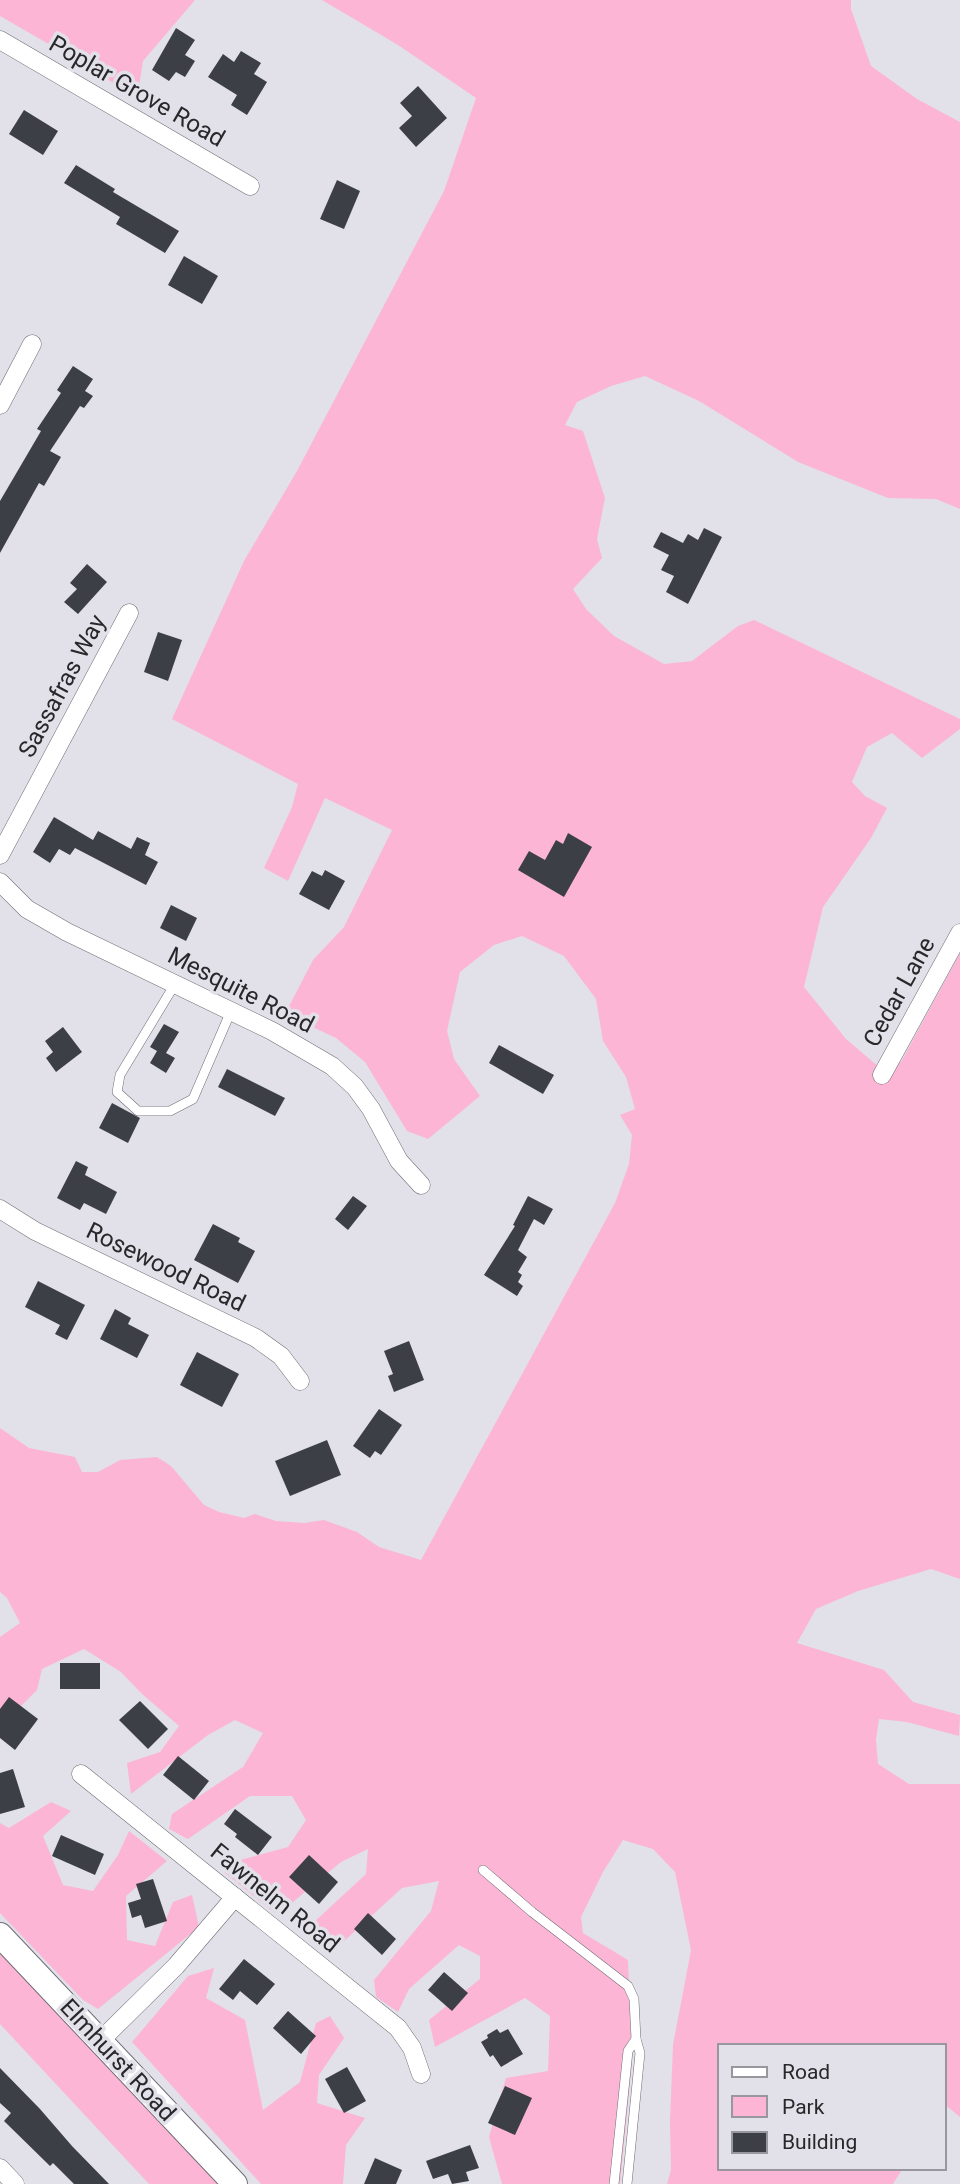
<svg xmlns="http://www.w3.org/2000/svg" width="960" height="2184" font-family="Roboto,sans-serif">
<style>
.green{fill:#fcb5d5}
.building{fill:#3c4046}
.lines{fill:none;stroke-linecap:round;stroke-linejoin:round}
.lane-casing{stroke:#6f6d75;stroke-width:10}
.street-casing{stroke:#6f6d75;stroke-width:19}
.secondary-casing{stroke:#6f6d75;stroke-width:26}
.lane{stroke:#fff;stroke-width:9}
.street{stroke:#fff;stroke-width:18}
.secondary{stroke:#fff;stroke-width:24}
.labels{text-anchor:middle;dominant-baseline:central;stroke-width:7;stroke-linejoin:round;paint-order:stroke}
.street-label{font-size:24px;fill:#28282b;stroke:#e2e1e9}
</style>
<rect width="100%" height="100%" fill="#e2e1e9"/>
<g class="green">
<polygon points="0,0 195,0 143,61 137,98 85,65 0,16"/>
<polygon points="322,0 851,0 851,9 871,66 917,99 960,122 960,509 936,499 888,498 798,462 699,401 645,376 611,386 577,402 565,425 583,431 605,498 597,539 602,558 573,589 586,609 614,636 664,664 692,661 738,626 754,620 960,719 960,729 922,758 892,733 867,747 852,782 865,796 887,808 871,838 823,907 804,987 846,1039 879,1067 901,1062 960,953 960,1579 931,1569 858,1591 816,1609 797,1643 884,1670 913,1702 960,1715 959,1736 907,1722 879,1719 876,1740 878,1764 909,1784 960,1784 960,2117 944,2104 944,2046 720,2046 720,2168 903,2168 893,2184 667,2184 671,2170 670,2121 673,2045 691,1950 675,1872 653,1849 623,1840 603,1872 581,1917 583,1933 628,1960 632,2063 620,2184 502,2184 489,2137 506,2078 548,2071 550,2016 525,1998 435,2047 429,2020 480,1979 480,1956 459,1945 409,1989 398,2012 376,1997 374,1980 431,1911 439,1881 402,1888 329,1955 310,1937 313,1923 366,1874 368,1849 341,1862 287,1907 275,1913 224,1872 229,1863 288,1847 306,1820 292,1796 250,1796 188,1839 169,1829 172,1814 243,1767 263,1733 235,1720 208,1735 131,1794 127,1763 160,1752 179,1726 141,1693 121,1672 84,1649 42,1669 37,1690 0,1727 0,1637 20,1623 7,1598 0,1592 0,1428 29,1448 75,1457 82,1472 98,1472 120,1460 157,1457 171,1466 204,1505 219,1512 244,1518 255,1514 276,1521 304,1523 324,1520 357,1532 379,1547 421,1560 615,1203 629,1164 632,1135 620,1115 635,1109 626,1077 603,1041 596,999 564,956 522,936 494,945 460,972 447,1031 454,1059 480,1096 428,1139 407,1131 365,1062 336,1038 285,1014 313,960 344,927 392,830 325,798 288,881 264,868 292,807 298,784 172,719 244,561 297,471 444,191 476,98 398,45"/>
<polygon points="51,1802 71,1811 43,1836 63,1885 93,1891 118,1855 129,1831 167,1861 126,1896 127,1940 155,1946 173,1902 192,1895 199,1927 98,2009 83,2000 0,1913 0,1823 9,1828"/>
<polygon points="0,1946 222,2184 149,2184 0,2024"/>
<polygon points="214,1968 206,1998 245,2020 263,2110 300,2082 316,2023 330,2016 344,2038 319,2075 317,2103 365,2118 346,2145 343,2184 261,2184 132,2042 188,1976"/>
</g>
<g class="building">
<polygon points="176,28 195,40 185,55 195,61 185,77 176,72 169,81 152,70"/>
<polygon points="241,51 261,63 254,74 267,82 247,115 231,105 237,95 208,77 223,54 234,62"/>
<polygon points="418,86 447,118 416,147 399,128 412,116 400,103"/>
<polygon points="24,110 58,131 43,155 9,134"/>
<polygon points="76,165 115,189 113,192 179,231 165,253 116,224 120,217 64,183"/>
<polygon points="337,180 360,191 344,229 320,219"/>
<polygon points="184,256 218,276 202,304 168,285"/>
<polygon points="73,366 93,379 85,391 93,396 84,408 80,406 50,451 61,457 44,486 39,483 0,553 0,501 41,431 37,429 61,393 57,390"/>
<polygon points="704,528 722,537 688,604 666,592 674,576 661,570 669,555 653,547 661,532 683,543 688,534 698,540"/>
<polygon points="87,564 107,582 78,614 64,602 77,589 70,583"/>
<polygon points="158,632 182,640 168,681 144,672"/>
<polygon points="54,817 93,840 98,831 131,849 137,837 150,843 145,855 158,862 146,885 75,848 70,855 59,849 50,863 33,852"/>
<polygon points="568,833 592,847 564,897 518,870 529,851 545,860 556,840 563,844"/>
<polygon points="325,870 345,881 329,910 299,894 312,871 322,876"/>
<polygon points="171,905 197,918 186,941 160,928"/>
<polygon points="164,1024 179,1032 166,1053 175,1058 166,1073 150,1063 157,1051 150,1047"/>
<polygon points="63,1027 82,1052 56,1072 46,1058 53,1052 45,1041"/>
<polygon points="499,1045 554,1075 543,1094 489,1063"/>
<polygon points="227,1069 285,1098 275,1116 218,1087"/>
<polygon points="112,1103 140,1118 128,1143 99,1128"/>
<polygon points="76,1161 88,1167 85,1175 117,1192 106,1214 84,1203 80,1210 57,1198"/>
<polygon points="353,1196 367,1206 348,1230 335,1219"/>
<polygon points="528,1196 553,1209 544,1225 534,1219 518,1250 527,1257 518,1272 522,1275 518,1282 523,1286 517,1296 484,1275 515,1226 513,1225"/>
<polygon points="213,1224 240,1238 238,1242 255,1251 238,1283 194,1260"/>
<polygon points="38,1281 85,1305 67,1340 55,1334 60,1325 25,1307"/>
<polygon points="115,1309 131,1318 128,1324 149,1335 137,1358 100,1339"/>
<polygon points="409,1341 424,1380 394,1392 388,1376 393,1374 384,1351"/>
<polygon points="197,1352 239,1374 222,1407 180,1385"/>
<polygon points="379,1409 402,1425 381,1455 375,1451 370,1458 353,1446"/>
<polygon points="327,1440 341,1475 290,1496 275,1461"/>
<rect x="60" y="1663" width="40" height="26"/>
<polygon points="9,1697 38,1719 15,1750 0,1738 0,1709"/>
<polygon points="140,1701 168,1729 148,1749 119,1720"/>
<polygon points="178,1756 209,1781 194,1800 163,1775"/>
<polygon points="13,1769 25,1807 0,1814 0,1773"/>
<polygon points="235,1809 272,1837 258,1855 235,1837 237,1834 224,1824"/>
<polygon points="61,1835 104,1854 95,1875 52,1856"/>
<polygon points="309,1855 338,1882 319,1904 289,1877"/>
<polygon points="153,1879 167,1921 145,1928 141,1915 132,1918 128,1903 141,1899 136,1884"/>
<polygon points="368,1913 396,1939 382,1955 354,1929"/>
<polygon points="244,1959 275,1984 257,2005 240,1991 233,2000 219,1989"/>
<polygon points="444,1972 468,1993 452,2011 428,1990"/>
<polygon points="288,2011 316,2036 301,2054 273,2028"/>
<polygon points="497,2029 500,2033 508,2029 523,2054 501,2067 493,2055 490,2057 481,2042 488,2038 487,2035"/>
<polygon points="347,2067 366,2101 344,2113 325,2079"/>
<polygon points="0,2068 40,2109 72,2146 109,2184 74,2184 53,2163 50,2166 4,2121 11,2113 0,2103"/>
<polygon points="505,2086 532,2098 515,2135 488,2123"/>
<polygon points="470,2145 479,2168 466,2172 469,2181 452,2184 448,2174 433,2179 426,2161"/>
<polygon points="375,2158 402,2170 396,2184 364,2184"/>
</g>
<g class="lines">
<g class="lane-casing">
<g id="lane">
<polyline points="175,984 120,1075 117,1092 138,1111 170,1111 193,1099 231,1011"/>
<polyline points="483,1870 532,1912 628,1986 634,1999 636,2039"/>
<polyline points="614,2184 628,2051 636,2039 640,2053 627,2184"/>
</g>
</g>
<g class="street-casing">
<g id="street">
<polyline points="0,40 250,186"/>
<polyline points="0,405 32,344"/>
<polyline points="0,855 129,613"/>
<polyline points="0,882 27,909 67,932 272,1031 332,1066 355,1087 371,1109 399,1161 421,1185"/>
<polyline points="882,1075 960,933"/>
<polyline points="0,1209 35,1231 256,1338 281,1356 300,1381"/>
<polyline points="81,1774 398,2028 412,2048 421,2074"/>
<polyline points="100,2041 176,1966 235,1897"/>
<polyline points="0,2168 15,2184"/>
</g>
</g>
<g class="secondary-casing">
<polyline id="secondary" points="0,1935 235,2184"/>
</g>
<use href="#lane" class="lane"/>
<use href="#street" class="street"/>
<use href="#secondary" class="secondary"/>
</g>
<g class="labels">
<g class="street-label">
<text transform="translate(137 91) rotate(30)">Poplar Grove Road</text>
<text transform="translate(62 686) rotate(-62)">Sassafras Way</text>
<text transform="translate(241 990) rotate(27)">Mesquite Road</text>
<text transform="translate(899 992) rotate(-61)">Cedar Lane</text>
<text transform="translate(166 1267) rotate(26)">Rosewood Road</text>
<text transform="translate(275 1898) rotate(39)">Fawnelm Road</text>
<text transform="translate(118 2060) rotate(47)">Elmhurst Road</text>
</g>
</g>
<rect x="718" y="2044" width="228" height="126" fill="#e2e1e9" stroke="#98979d" stroke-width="2"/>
<rect x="732" y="2067" width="35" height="10" fill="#ffffff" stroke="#98979d" stroke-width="2"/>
<text x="782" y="2079" font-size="21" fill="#28282b">Road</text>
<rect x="732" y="2096" width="35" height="21" fill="#fcb5d5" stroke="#98979d" stroke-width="2"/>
<text x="782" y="2114" font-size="21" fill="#28282b">Park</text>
<rect x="732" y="2132" width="35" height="21" fill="#3c4046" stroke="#98979d" stroke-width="2"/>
<text x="782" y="2149" font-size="21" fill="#28282b">Building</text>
</svg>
